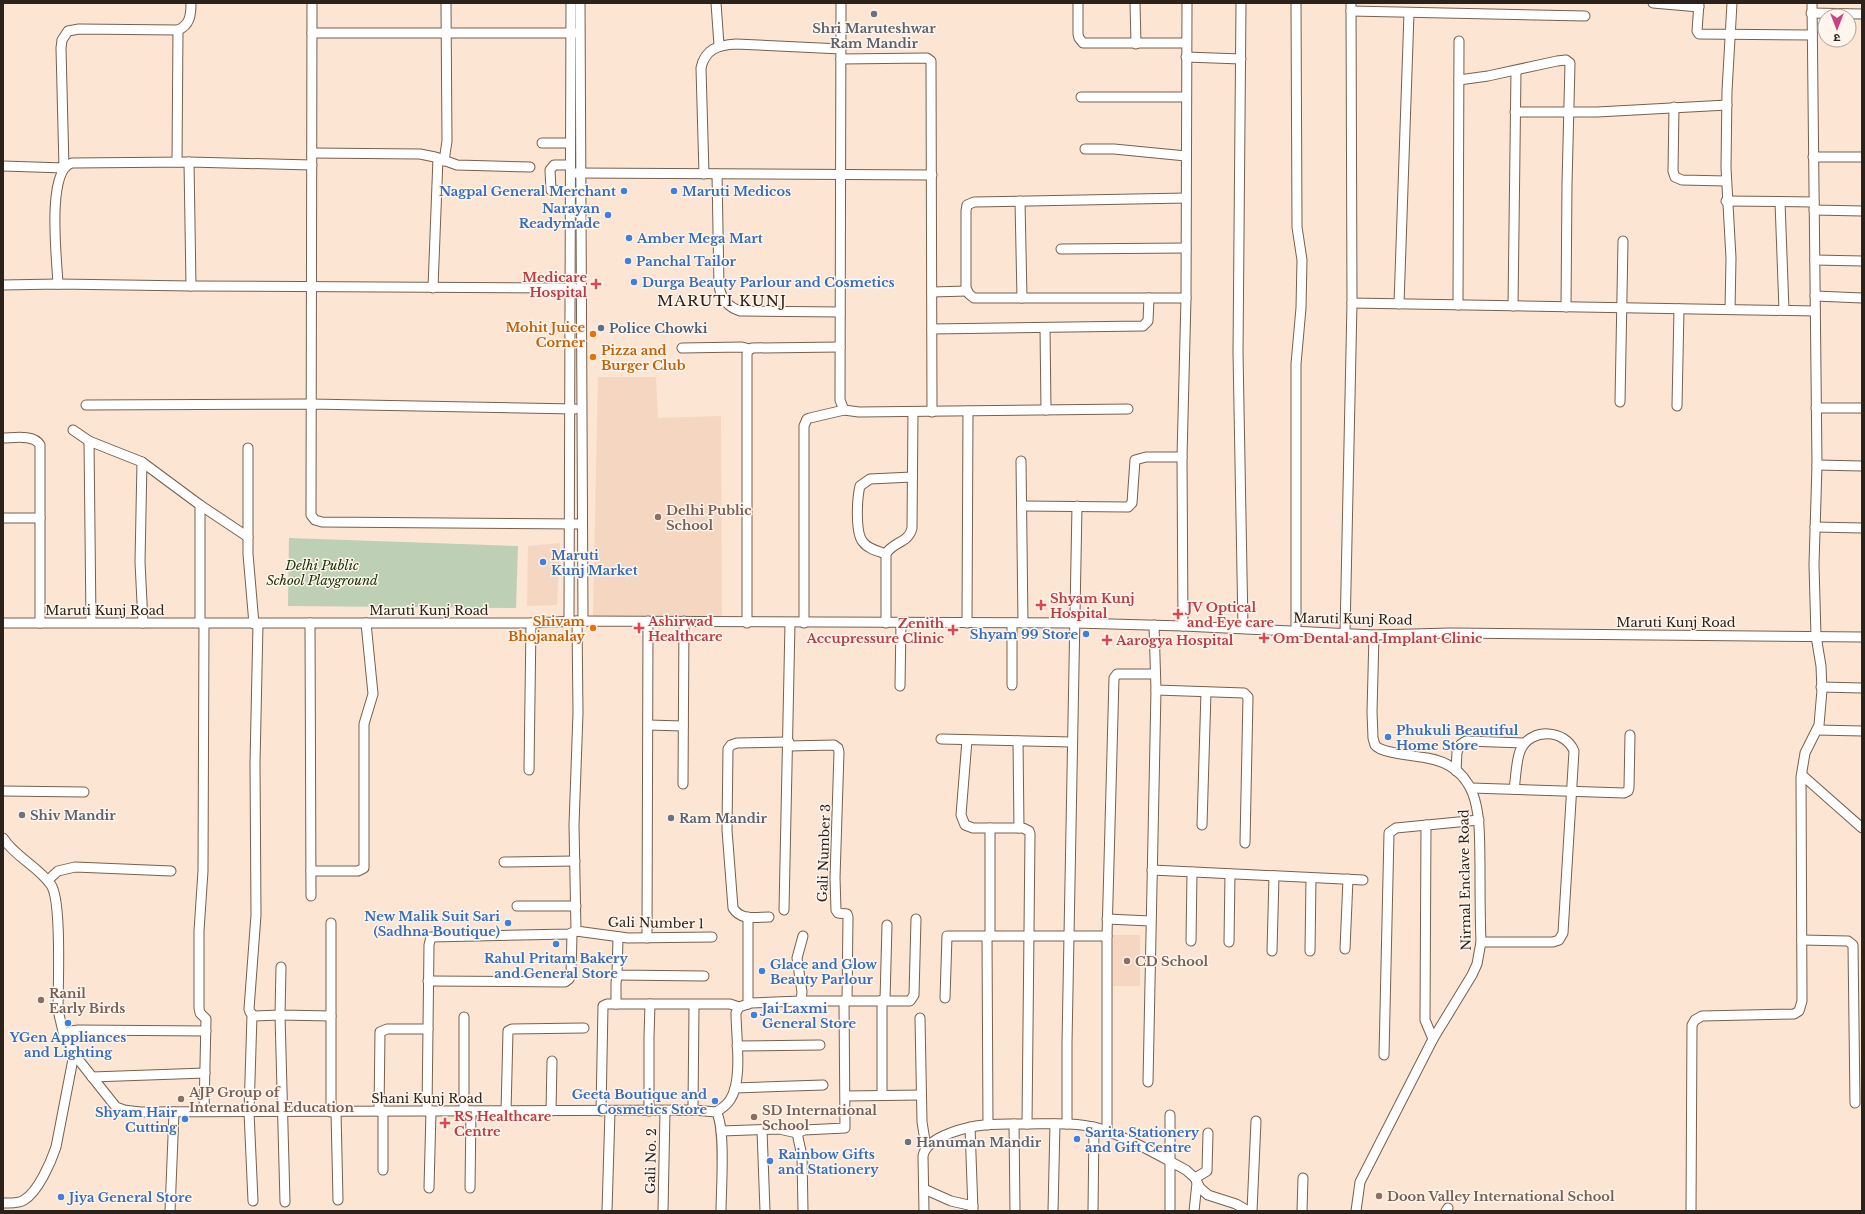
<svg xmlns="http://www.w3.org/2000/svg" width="1865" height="1214" font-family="'Libre Baskerville','Noto Sans Devanagari',serif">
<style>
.built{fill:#f5d7c1}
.green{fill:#bdcfb4}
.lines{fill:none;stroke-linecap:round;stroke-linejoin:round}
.minor-casing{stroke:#756151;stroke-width:11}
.minor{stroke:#fff;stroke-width:9}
.worship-dot{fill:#6b7280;stroke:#fef5ed;stroke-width:1.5}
.shop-dot{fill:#3f7fe0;stroke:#fef5ed;stroke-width:1.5}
.health-dot{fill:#e0444e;stroke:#fef5ed;stroke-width:1.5}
.service-dot{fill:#5c6f8a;stroke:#fef5ed;stroke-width:1.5}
.food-dot{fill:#e8710a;stroke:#fef5ed;stroke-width:1.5}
.education-dot{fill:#8d6e63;stroke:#fef5ed;stroke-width:1.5}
.labels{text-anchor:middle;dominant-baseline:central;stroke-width:3;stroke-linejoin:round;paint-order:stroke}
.worship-label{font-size:13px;font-weight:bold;fill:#5b616d;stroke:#fef5ed;text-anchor:start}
.shop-label{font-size:13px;font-weight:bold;fill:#366cbe;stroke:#fef5ed;text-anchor:start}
.health-label{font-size:13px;font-weight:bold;fill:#be3a42;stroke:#fef5ed;text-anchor:start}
.food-label{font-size:13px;font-weight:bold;fill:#c56008;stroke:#fef5ed;text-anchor:end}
.service-label{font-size:13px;font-weight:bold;fill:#4e5e75;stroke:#fef5ed;text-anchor:start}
.education-label{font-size:13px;font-weight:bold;fill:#785e54;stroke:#fef5ed;text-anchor:start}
.park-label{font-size:13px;font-style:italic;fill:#173105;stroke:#fef5ed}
.street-label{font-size:13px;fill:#2b221b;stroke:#fef5ed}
.quarter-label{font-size:15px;letter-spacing:1px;fill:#2b221b;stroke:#fef5ed}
</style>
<rect width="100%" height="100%" fill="#fce5d2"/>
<g class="built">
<polygon points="598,377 656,377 658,418 721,416 722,616 593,616"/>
<polygon points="560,543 557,605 527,606 528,546"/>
<rect x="1113" y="935" width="27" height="51"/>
</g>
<polygon class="green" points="289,538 518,546 516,608 288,606"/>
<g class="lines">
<g class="minor-casing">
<g id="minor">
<polyline points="312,3 311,515 315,520 322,522 581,524"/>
<polyline points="580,3 583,621"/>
<polyline points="716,3 719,45"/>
<polyline points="841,3 840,400 844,410 859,412 1128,409"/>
<polyline points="1078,3 1078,34 1079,38 1083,43 1186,43"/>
<polyline points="1135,3 1136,44"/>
<polyline points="1241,3 1238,352 1243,628"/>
<polyline points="1296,3 1297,227 1302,260 1301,308 1296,364 1296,631"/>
<polyline points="1653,3 1699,7"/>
<polyline points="1699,3 1697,31 1699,34 1812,35"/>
<polyline points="1351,11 1585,16"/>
<polyline points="1811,13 1862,14"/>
<polyline points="312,33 576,33"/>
<polyline points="1186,57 1241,59"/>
<polyline points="841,59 927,58 931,61 932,412"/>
<polyline points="1459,80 1488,76 1557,61 1566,60 1570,63 1567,184 1566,307"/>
<polyline points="1081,97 1186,97"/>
<polyline points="1674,107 1673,171 1675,177 1682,180 1726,181"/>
<polyline points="1515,112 1597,112 1727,105"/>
<polyline points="542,143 570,143"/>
<polyline points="1085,149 1114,149 1186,156"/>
<polyline points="312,153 420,154 435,157 457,165 530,167"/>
<polyline points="1813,157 1862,157"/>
<polyline points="444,161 447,141 446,3"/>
<polyline points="177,162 178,30"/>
<polyline points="189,162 191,286"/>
<path d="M3,166L64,168L61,48L62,40L68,31L79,29L178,30C190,25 191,15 191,3"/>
<polyline points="574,173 932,175"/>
<path d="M704,174L701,68C705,49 718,45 736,44L841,49"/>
<path d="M717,174L719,286C721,298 728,307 740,311L840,312"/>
<polyline points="569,191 551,190 550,170 554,165 570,165"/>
<polyline points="1186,198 974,202 967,205 966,211 966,288 969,294 974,298 1186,298"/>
<polyline points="1020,201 1022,298"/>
<polyline points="1726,201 1814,202"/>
<polyline points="1780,202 1784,310"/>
<polyline points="1814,210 1862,211"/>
<polyline points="1061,249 1186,248"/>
<polyline points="1815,260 1862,261"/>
<path d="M58,284C57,260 46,170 72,163L189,162L312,165"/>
<polyline points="3,285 58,284 191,286 574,288"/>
<polyline points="433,288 438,158"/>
<polyline points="932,292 967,291"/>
<polyline points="1815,296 1862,298"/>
<polyline points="1352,303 1815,311"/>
<polyline points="1399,304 1409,13"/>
<polyline points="1458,305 1459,41"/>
<polyline points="1513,306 1516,71"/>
<polyline points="1730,309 1731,258 1726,168 1727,91 1732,3"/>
<polyline points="1045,328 1046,410"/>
<polyline points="932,329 1143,326 1148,321 1149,298"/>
<polyline points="682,348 742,347 750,349"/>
<polyline points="1620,402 1623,241"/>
<polyline points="86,405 310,404 575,409"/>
<polyline points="1677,406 1679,309"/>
<polyline points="1816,408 1862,408"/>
<polyline points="73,430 89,441 142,462 200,505 248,537"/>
<path d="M3,438C13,438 34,434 40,445V623"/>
<polyline points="89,441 91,622"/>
<polyline points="248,448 248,554 254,624"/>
<polyline points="1021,461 1023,623"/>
<polyline points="142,462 140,562 143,623"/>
<polyline points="1817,465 1862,466"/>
<polyline points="200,505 200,623"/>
<polyline points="1022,506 1128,507 1132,503 1135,460 1146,457 1182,457"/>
<polyline points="3,518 40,518"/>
<polyline points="1815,527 1862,528"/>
<path d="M886,554C878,551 868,549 863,542C855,533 857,498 860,486L870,479L912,477"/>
<polyline points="569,621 571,3"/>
<polyline points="3,623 531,623 577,621 1076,623 1183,626 1374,635 1450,633 1862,637"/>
<polyline points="310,623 311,896"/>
<polyline points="747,623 747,354 748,351 752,348 840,347"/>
<polyline points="804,623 804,426 807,419 810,418 844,410"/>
<path d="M886,623V554C892,542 909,543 912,528L913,412"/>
<polyline points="967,623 968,411"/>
<polyline points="258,624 255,763 256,915 249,1009 250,1012 254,1016 280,1015 285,1202"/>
<polyline points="1183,626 1182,457 1186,298 1187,3"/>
<polyline points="1345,633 1352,303 1351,3"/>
<polyline points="1012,685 1012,623"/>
<polyline points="900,686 901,623"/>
<polyline points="1821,687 1862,688"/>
<polyline points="1156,690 1244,693 1248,697 1245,843"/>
<polyline points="648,725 683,726"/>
<polyline points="1817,730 1862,731"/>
<polyline points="941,739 1072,742"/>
<polyline points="967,740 961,815 965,825 973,828 1023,828 1029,831 1030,834 1027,1124"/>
<polyline points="1018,741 1019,828"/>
<polyline points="789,746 834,745 838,748 839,752 835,878 836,910 838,913 847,914 848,917 847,1001"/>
<polyline points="529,770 531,623"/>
<polyline points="1456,771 1457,752 1461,744 1466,741 1524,743"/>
<polyline points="1802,775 1862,828"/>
<polyline points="683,784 684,621"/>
<polyline points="1471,788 1624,793 1628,791 1629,788 1630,735"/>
<polyline points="3,791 84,792"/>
<polyline points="1202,825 1206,692"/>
<polyline points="1426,825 1425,1020 1433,1039"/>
<polyline points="990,828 990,936"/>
<path d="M3,838C15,857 38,866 51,885C62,900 58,987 58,1010L64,1036L74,1054L116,1107L124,1110L140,1112L693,1110L716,1112C726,1126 721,1191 721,1211"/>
<polyline points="504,862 575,861"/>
<polyline points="1152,870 1363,880"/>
<polyline points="311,871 358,871 364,868 364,724 373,694 366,623"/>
<polyline points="48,880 58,871 75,867 171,871"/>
<polyline points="517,906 576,906"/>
<polyline points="784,910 790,623"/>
<path d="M769,917C756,917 741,921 733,908L727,830L728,749L731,745L737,743L789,742"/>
<polyline points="1107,919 1150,921"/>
<polyline points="331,923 331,1112"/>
<polyline points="576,931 628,938 712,937"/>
<polyline points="987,936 988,1125"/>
<polyline points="618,937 617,975 704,976"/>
<polyline points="647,938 648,621"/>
<polyline points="1802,940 1848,941 1853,945 1855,1103"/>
<polyline points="1191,941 1192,872"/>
<polyline points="1229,942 1230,874"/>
<path d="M1481,942H1553L1559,940L1563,933L1574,751C1565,729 1531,728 1521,749C1516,758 1516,778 1514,789"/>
<polyline points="1345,949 1348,879"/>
<polyline points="1272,951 1274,876"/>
<polyline points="1310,951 1311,878"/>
<polyline points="281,967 280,1015 331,1016"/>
<polyline points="428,981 565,982 569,979 571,975 572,934"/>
<polyline points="945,998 947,936 1107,936"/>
<polyline points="882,1000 882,1095"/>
<polyline points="885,1000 887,925"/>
<polyline points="801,1001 802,992 797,958 803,936"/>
<polyline points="616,1004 616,983 617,975"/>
<polyline points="748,1004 748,917"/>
<polyline points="252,1015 249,1112 253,1201"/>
<polyline points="920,1018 922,1122 926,1147"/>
<polyline points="64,1036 71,1031 78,1030 206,1031"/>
<polyline points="737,1046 820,1045"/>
<polyline points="1384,1055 1389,833 1396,828 1479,820"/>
<polyline points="92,1077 205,1073"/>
<polyline points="1148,1082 1156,690 1154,625"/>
<polyline points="735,1088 823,1085"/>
<polyline points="846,1096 921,1095"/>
<polyline points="693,1110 694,1005"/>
<polyline points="204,1111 206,1019 200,1013 199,1008 199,931 203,871 204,623"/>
<polyline points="379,1111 380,1032 387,1029 428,1029"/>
<polyline points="427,1111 429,945 431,937 569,934 576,931 574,825 578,713 577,621"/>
<polyline points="464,1111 464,1017"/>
<polyline points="551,1111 552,1061"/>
<polyline points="601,1111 603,1006 607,1004 730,1004 739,1007"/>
<polyline points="649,1111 649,1037 650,1004"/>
<polyline points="336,1112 338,1200"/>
<polyline points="506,1112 508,1031 512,1029 584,1028"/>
<path d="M716,1112C721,1109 726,1106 730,1100C743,1081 736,1036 736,1013L739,1007L751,1003L801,1001H910L914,995L916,919"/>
<polyline points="1014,1124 1015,1211"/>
<polyline points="1067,1124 1067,1043 1077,506"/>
<polyline points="970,1127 973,1211"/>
<polyline points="762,1130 765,1211"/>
<polyline points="721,1131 779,1129 797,1133 804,1130 845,1128 844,1001"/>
<polyline points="1107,1131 1107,936 1114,678 1117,674 1155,674"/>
<polyline points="797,1133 802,1156 803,1211"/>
<polyline points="383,1170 383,1111"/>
<polyline points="1195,1178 1207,1171 1208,1133"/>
<polyline points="429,1188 431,1111"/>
<polyline points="470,1188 471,1111"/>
<polyline points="924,1189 951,1201 973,1206"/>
<path d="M3,1203C10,1203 18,1204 24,1200C38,1192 51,1162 56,1147L74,1054"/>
<polyline points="170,1211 174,1112"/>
<polyline points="607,1211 610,1111"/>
<polyline points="663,1211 665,1111"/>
<path d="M924,1211L923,1156C926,1138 960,1129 976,1126C991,1123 1009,1124 1025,1124C1049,1124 1074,1122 1098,1128C1129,1138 1158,1155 1186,1170L1195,1178L1200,1188L1208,1195L1236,1204L1248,1211"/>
<polyline points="1053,1211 1055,1124"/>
<polyline points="1093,1211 1094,1127"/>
<polyline points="1170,1211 1170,1115"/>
<polyline points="1194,1211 1197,1183"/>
<polyline points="1252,1211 1256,1121"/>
<polyline points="1302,1211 1303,1178"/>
<path d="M1356,1211L1360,1182L1433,1039L1472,975L1477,964L1481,942C1480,916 1480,891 1480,865C1479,821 1484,768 1427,758C1416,756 1380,753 1375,745L1373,738L1372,712L1374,635"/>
<polyline points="1446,1211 1448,1208"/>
<polyline points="1691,1211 1692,1025 1695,1020 1702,1016 1794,1014 1799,1011 1802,1001 1801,777 1805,753 1819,725 1822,690 1821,666 1816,636 1814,565 1817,465 1812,3"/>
</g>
</g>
<use href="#minor" class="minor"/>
</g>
<g class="worship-dot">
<circle cx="874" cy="14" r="4"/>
<circle cx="22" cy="815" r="4"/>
<circle cx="671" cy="818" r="4"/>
<circle cx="908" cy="1142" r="4"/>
</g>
<g class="shop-dot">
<circle cx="624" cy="191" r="4"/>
<circle cx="674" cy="191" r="4"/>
<circle cx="608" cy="215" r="4"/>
<circle cx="629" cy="238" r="4"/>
<circle cx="628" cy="261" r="4"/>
<circle cx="634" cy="282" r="4"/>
<circle cx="543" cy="562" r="4"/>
<circle cx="1086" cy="634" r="4"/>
<circle cx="1388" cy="737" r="4"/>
<circle cx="508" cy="923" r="4"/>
<circle cx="556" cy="944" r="4"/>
<circle cx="762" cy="971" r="4"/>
<circle cx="754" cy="1015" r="4"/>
<circle cx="68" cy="1023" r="4"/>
<circle cx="715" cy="1101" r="4"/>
<circle cx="185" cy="1119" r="4"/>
<circle cx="1077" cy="1139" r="4"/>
<circle cx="770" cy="1161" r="4"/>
<circle cx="61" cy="1197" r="4"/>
</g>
<g class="health-dot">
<path d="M594 278h4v4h4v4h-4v4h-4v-4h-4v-4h4z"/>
<path d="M1039 599h4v4h4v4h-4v4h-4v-4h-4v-4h4z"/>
<path d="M1176 608h4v4h4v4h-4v4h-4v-4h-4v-4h4z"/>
<path d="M637 622h4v4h4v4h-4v4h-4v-4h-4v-4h4z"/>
<path d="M951 624h4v4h4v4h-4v4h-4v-4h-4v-4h4z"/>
<path d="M1262 632h4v4h4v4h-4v4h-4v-4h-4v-4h4z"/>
<path d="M1105 634h4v4h4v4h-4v4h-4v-4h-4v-4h4z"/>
<path d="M443 1117h4v4h4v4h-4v4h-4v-4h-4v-4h4z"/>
</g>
<circle class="service-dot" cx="601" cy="328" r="4"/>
<g class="food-dot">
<circle cx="593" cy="334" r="4"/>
<circle cx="593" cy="357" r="4"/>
<circle cx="593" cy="628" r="4"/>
</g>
<g class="education-dot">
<circle cx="658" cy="517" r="4"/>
<circle cx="1127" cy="961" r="4"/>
<circle cx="41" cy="1000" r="4"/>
<circle cx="181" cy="1099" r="4"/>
<circle cx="754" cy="1117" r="4"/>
<circle cx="1379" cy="1196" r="4"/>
</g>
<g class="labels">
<g class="worship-label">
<text x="874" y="28" text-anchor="middle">Shri Maruteshwar<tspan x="874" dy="15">Ram Mandir</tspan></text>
<text x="30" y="815">Shiv Mandir</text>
<text x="679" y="818">Ram Mandir</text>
<text x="916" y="1142">Hanuman Mandir</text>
</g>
<g class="shop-label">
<text x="616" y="191" text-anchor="end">Nagpal General Merchant</text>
<text x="682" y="191">Maruti Medicos</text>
<text x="600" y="208" text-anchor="end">Narayan<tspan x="600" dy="15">Readymade</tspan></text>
<text x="637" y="238">Amber Mega Mart</text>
<text x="636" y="261">Panchal Tailor</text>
<text x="642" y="282">Durga Beauty Parlour and Cosmetics</text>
<text x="551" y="555">Maruti<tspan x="551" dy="15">Kunj Market</tspan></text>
<text x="1078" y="634" text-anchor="end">Shyam 99 Store</text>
<text x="1396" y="730">Phukuli Beautiful<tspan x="1396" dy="15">Home Store</tspan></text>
<text x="500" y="916" text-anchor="end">New Malik Suit Sari<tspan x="500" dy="15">(Sadhna Boutique)</tspan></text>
<text x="556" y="958" text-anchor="middle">Rahul Pritam Bakery<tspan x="556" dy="15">and General Store</tspan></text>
<text x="770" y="964">Glace and Glow<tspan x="770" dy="15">Beauty Parlour</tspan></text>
<text x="762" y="1008">Jai Laxmi<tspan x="762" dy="15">General Store</tspan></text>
<text x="68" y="1037" text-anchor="middle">YGen Appliances<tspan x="68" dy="15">and Lighting</tspan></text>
<text x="707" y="1094" text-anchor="end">Geeta Boutique and<tspan x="707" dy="15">Cosmetics Store</tspan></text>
<text x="177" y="1112" text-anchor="end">Shyam Hair<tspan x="177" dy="15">Cutting</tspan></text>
<text x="1085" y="1132">Sarita Stationery<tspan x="1085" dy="15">and Gift Centre</tspan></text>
<text x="778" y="1154">Rainbow Gifts<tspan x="778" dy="15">and Stationery</tspan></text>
<text x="69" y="1197">Jiya General Store</text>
</g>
<g class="health-label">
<text x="587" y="277" text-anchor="end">Medicare<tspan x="587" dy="15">Hospital</tspan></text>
<text x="1050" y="598">Shyam Kunj<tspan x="1050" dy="15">Hospital</tspan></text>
<text x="1187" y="607">JV Optical<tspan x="1187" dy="15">and Eye care</tspan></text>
<text x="648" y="621">Ashirwad<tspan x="648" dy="15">Healthcare</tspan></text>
<text x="944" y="623" text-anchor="end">Zenith<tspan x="944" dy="15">Accupressure Clinic</tspan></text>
<text x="1273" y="638">Om Dental and Implant Clinic</text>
<text x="1116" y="640">Aarogya Hospital</text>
<text x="454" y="1116">RS Healthcare<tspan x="454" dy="15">Centre</tspan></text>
</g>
<g class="food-label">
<text x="585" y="327">Mohit Juice<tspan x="585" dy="15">Corner</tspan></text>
<text x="601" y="350" text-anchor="start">Pizza and<tspan x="601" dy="15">Burger Club</tspan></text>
<text x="585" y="621">Shivam<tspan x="585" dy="15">Bhojanalay</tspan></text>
</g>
<g class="service-label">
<text x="609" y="328">Police Chowki</text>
</g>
<g class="education-label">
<text x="666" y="510">Delhi Public<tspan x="666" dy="15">School</tspan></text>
<text x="1135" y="961">CD School</text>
<text x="49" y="993">Ranil<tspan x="49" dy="15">Early Birds</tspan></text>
<text x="189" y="1092">AJP Group of<tspan x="189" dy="15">International Education</tspan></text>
<text x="762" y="1110">SD International<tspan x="762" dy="15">School</tspan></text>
<text x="1387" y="1196">Doon Valley International School</text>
</g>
<g class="park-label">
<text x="322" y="565">Delhi Public<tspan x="322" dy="15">School Playground</tspan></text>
</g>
<g class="street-label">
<text x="105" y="610">Maruti Kunj Road</text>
<text x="429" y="610">Maruti Kunj Road</text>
<text transform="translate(1353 619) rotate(1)">Maruti Kunj Road</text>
<text x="1676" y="622">Maruti Kunj Road</text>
<text transform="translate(824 853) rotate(-88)">Gali Number 3</text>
<text transform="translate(1465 880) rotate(-91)">Nirmal Enclave Road</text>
<text transform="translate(656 923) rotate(1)">Gali Number 1</text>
<text x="427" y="1098">Shani Kunj Road</text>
<text transform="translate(651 1161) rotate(-89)">Gali No. 2</text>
</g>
<g class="quarter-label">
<text x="722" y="300">MARUTI KUNJ</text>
</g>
</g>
<rect width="1865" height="1214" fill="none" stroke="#2b221b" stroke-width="8"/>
<g transform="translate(1837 28) rotate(180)"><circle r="19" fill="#fef5ed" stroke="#aaa199"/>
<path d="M0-3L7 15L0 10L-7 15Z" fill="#ca4281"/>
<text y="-6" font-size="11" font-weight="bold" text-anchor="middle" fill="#2b221b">उ</text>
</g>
</svg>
